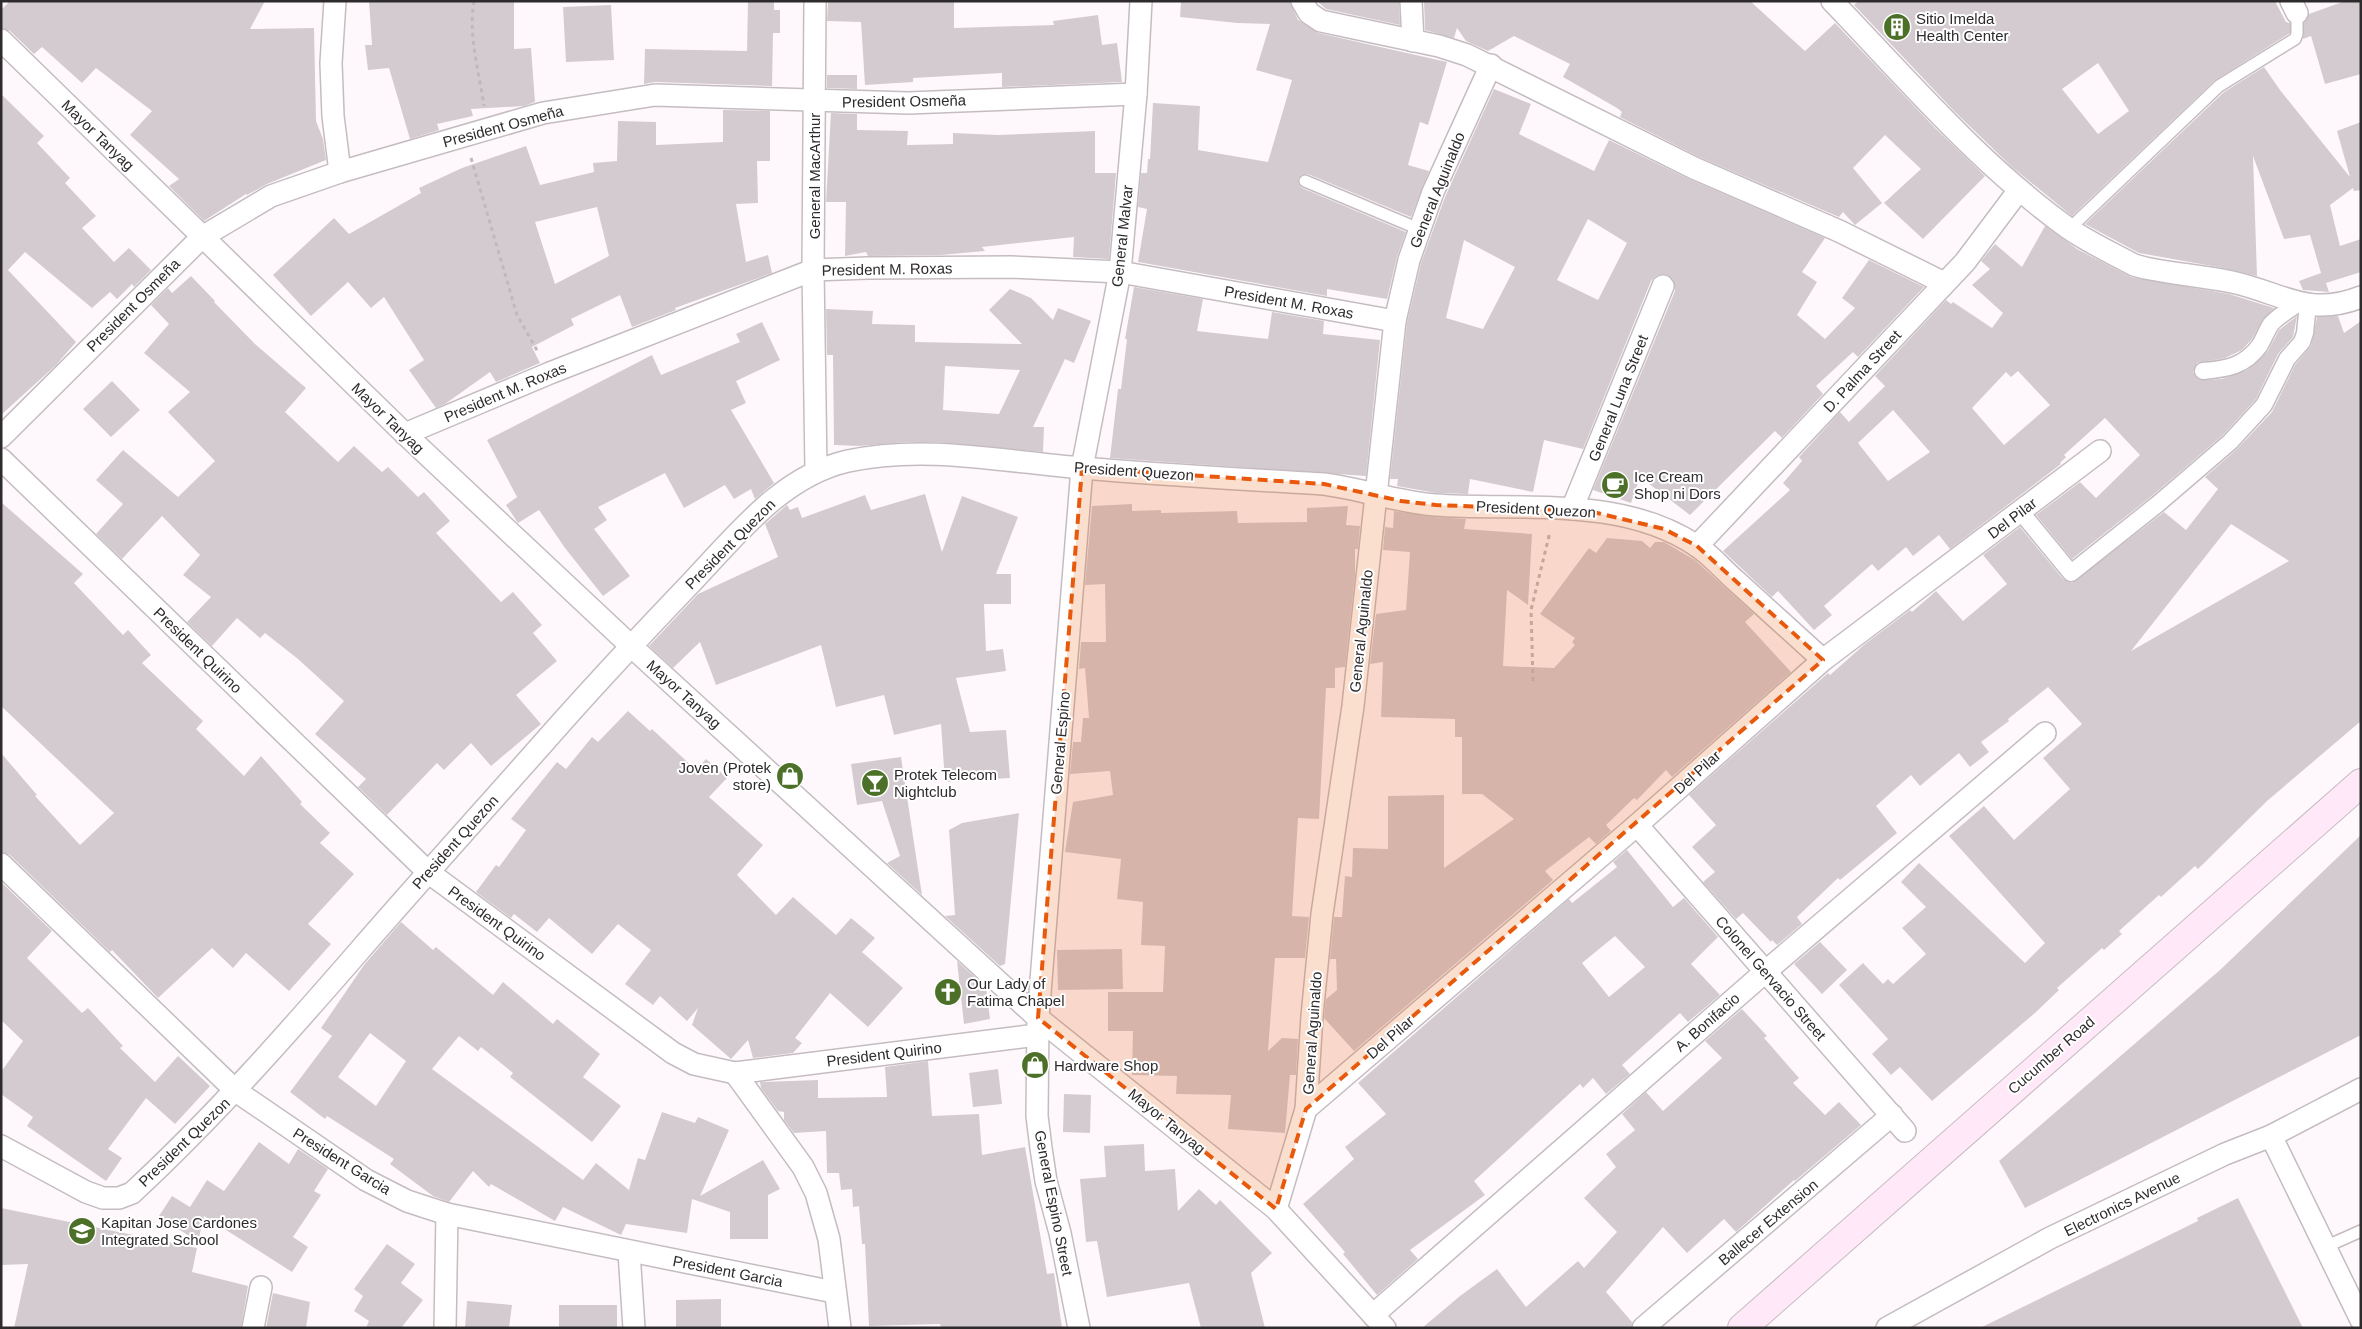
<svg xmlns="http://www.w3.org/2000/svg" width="2362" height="1329" font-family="Helvetica,sans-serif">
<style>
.building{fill:#d4cbd1;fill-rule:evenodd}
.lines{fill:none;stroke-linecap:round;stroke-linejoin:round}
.service-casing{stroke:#c5bcc1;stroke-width:14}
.pedestrian-casing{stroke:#c5bcc1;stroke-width:19}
.minor-casing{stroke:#c5bcc1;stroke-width:24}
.secondary-casing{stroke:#c5bcc1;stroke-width:30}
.path{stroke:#bfb9bd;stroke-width:3;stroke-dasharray:4 4;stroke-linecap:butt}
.service{stroke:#fff;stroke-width:11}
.pedestrian{stroke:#fff;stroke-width:16}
.minor{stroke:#fff;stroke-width:21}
.secondary{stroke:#ffe8f7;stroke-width:28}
.marked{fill:#e8590c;fill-opacity:0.2;stroke:#e8590c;stroke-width:4;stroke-dasharray:10 6;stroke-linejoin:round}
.labels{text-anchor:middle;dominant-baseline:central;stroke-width:4;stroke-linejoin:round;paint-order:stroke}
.poi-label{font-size:15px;fill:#2e2b2d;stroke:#fff;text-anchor:start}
.street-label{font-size:15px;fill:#2e2b2d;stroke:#fff}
</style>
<rect width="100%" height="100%" fill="#fef8fc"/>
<g class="building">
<polygon points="10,1 265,1 250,29 314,28 316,121 323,139 326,160 267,184 247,195 246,194 204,221 169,186 179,179 130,135 152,111 96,68 82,83 42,47 34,54 10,31 1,28 1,10"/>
<polygon points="369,1 514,2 514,49 531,48 535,102 524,106 471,109 473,116 437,124 439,130 410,139 389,68 368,70 365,45 372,45"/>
<polygon points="748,1 774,1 774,10 780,10 780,33 773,33 772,86 655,82 644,84 645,49 747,51"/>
<polygon points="828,1 954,1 954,28 1054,25 1053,21 1098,15 1102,45 1117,43 1122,82 1002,87 1002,73 913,78 913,82 865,85 861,22 827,21"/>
<polygon points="1181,1 1290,1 1298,20 1318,33 1447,62 1428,125 1420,122 1408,165 1429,171 1411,217 1308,174 1301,175 1298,179 1299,185 1302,188 1406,232 1397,257 1387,299 1327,289 1327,296 1138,262 1147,209 1138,207 1141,173 1147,173 1148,159 1150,159 1153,103 1200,106 1198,150 1268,162 1292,80 1256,70 1270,24 1237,23 1180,17"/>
<polygon points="1317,1 1399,1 1400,25 1326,9"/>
<polygon points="1424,1 1750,1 1805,51 1835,23 1936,129 1985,176 1923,239 1884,203 1921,169 1885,135 1853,168 1882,203 1855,225 1843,212 1839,217 1699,157 1620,117 1622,112 1617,108 1563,77 1570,64 1514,36 1488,51 1466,41 1457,28 1454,38 1425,30"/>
<path d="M1858,1H2275L2286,22L2290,23V33L2214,81L2072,216L2012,167L1954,111L1854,5ZM2098,63L2129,111L2098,134L2062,89Z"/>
<polygon points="2345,1 2361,1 2361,74 2325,84 2311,36 2303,39 2304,23 2309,14"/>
<polygon points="611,5 614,60 566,62 563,7"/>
<polygon points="2264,67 2280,90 2350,177 2337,131 2361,122 2361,190 2354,191 2353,188 2330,205 2340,246 2361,239 2361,272 2326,283 2329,292 2303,290 2299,281 2321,273 2310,235 2284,239 2253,156 2257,276 2223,268 2139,253 2085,224 2224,92"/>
<polygon points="827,75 857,75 857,89 827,88"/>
<path d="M1494,89L1531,104L1519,134L1594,171L1609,140L1689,179L1825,238L1802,272L1817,282L1797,315L1825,339L1855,308L1842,298L1869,260L1924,287L1858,357L1853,352L1816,386L1823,394L1782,438L1775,431L1690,515L1640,477L1631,503L1593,490L1675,291L1673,279L1668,275L1662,274L1656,276L1651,281L1583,449L1544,440L1533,492L1470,479L1468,494L1436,493L1397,486L1398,479H1390L1407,323L1421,263L1445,197ZM1588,219L1627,243L1598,300L1557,280ZM1464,240L1515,267L1483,329L1446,318Z"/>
<polygon points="1,94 44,136 37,143 70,178 65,183 96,216 82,228 114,262 129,248 151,270 134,287 132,284 117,299 110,292 92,308 25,252 8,270 76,342 56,365 1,415"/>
<path d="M723,110L770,111V161H757L758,203L736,204L746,262L768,255L772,273L675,308L676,310L632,327L620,295L571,319L574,325L532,347L540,363L496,382L490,372L445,404L436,408L409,370L424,360L384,297L371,308L348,282L311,316L273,275L334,218L349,234L421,193L419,188L462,168L526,146L540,185L594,172L593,163L617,161L618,121L656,122V145L723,142ZM597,207L609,256L555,284L535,222Z"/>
<polygon points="831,113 857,114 857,130 908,131 907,145 953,144 953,133 998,135 1095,131 1095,173 1116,173 1109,259 1073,257 1074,237 982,247 985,251 941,255 868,256 866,252 845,256 846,202 826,202"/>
<path d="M2045,226L2077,249L2131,277L2229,294L2274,308L2263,319L2252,339L2242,350L2225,358L2197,363L2193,372L2199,380L2222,379L2247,370L2268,351L2279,330L2297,316L2293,337L2278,354L2256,399L2223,435L2153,495L2072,559L2036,515L2080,482L2096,498L2140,455L2105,418L2064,455L2066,457L2060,463L2061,464L1950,549L1939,535L1913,556L1906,547L1878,571L1872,564L1824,606L1832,615L1814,630L1778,591L1772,597L1723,551L1790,490L1783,483L1802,461L1799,457L1840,412L1849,422L1885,386L1875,376L1946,300L1951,304L1953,302L1992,328L2003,313L1972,285L1990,269L1981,261L1995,244L2022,267ZM2018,371L2050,405L2004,445L1972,408L2006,372L2011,377ZM1893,410L1930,452L1888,481L1858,443Z"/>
<polygon points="191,276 215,301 214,302 255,344 306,388 285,412 338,462 354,446 382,472 388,467 418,497 424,492 450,521 436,533 501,602 513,592 542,625 533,633 557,661 516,695 541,724 491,766 471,743 444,770 437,763 387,815 358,787 366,779 315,734 344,701 298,659 265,633 260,638 237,618 212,646 187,622 211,597 183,575 200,555 162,516 122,559 96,534 123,504 96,480 123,450 178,497 215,461 168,412 190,392 144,353 169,324 151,305 168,288 172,293"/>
<polygon points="1134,287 1203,299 1197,331 1268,339 1272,312 1324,321 1323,334 1380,340 1366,476 1110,458 1118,389 1121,389 1127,339 1125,339"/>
<path d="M1010,289L1031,298L1053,320L1058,308L1091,321L1074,363L1065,359L1033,427H1044L1043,452L937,442H906L859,446L834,445L833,355H827L826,309L873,311L872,324L915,325V342L1022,344L989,310ZM945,366L1020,370L999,414L943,410Z"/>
<path d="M2338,316L2344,333L2361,321V721L2267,801L2198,869L2195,866L2161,897L2159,895L2119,931L2122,934L2104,950L2102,948L2057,988L2059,990L2036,1012L1932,1101L1900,1067L1891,1075L1872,1054L1888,1039L1839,985L1863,963L1883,984L1888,979L1893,984L1926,954L1902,928L1926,907L1901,882L1919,863L2025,963L2045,943L1949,836L1984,806L2014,840L2070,789L2043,758L2082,724L2048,687L2008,719L2009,721L1981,742L1989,752L1970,767L1959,753L1920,786L1911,775L1876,806L1897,833L1840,880L1838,878L1797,917L1802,924L1777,945L1772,940L1771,942L1743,913L1736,919L1703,882L1715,872L1692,847L1716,825L1689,795L1828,673L1830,675L1865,644L1910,610L1912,612L1936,591L1963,621L2007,584L1983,555L2020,527L2063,579L2072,583L2164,512L2186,530L2218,489L2205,477L2237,449L2272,412L2295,365L2311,346L2317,317ZM2231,524L2289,561L2131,651Z"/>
<polygon points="762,322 780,360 736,381 746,403 731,410 774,483 755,499 751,489 734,499 725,485 684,508 665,473 598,507 607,520 594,529 630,576 603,596 565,548 539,510 518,523 506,505 517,497 487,440 652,355 661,375 740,342 736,334"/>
<polygon points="112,381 140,410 111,437 83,409"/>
<polygon points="925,494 942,552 962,496 1018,517 996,574 1011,574 1011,604 984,604 986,651 1003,649 1006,671 956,678 970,732 1006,730 1010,778 945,782 941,724 894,735 884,695 836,707 821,645 716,685 700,642 673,668 649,646 698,594 778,557 765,524 787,505 790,510 798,507 802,518 865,495 871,510"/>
<polygon points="1,502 83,574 74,583 123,635 128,630 151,655 142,663 203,721 196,729 244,776 261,756 302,802 300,804 330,833 320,843 354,874 308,924 331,944 289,991 246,953 233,968 212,948 158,998 112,950 110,952 10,855 1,852 1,753 37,795 35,796 80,845 114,813 1,706"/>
<polygon points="1132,504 1132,511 1161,510 1161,513 1237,511 1238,523 1307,522 1307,508 1348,506 1346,525 1360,526 1358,549 1355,549 1355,576 1345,667 1335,668 1335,688 1326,688 1319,819 1298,818 1292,916 1309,917 1305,958 1275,958 1268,1051 1282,1038 1298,1039 1296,1075 1290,1075 1285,1133 1228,1129 1231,1095 1176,1094 1177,1076 1132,1075 1133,1031 1108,1031 1108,992 1163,992 1165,946 1141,945 1143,902 1117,899 1121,859 1065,852 1073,802 1113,795 1110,771 1070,774 1073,742 1081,742 1083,718 1089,718 1085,668 1079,669 1081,642 1106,642 1105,584 1085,585 1092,506"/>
<polygon points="1394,511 1434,517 1466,519 1464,529 1532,534 1528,605 1507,590 1503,666 1554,668 1575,645 1572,642 1575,638 1540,614 1589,548 1596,553 1607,538 1642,541 1650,548 1655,542 1664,542 1695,560 1754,614 1745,622 1791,672 1672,777 1666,770 1637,800 1634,798 1606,825 1611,831 1596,844 1589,837 1545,871 1553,880 1354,1051 1324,1018 1326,999 1337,990 1336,959 1330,959 1334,917 1342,917 1345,876 1352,877 1353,848 1388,849 1388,796 1444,795 1444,868 1514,819 1482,794 1462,794 1462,737 1455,737 1455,719 1381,717 1383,662 1370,664 1376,614 1406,610 1410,552 1383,550 1385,527 1393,528"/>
<polygon points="628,711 650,731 652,729 696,770 706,759 727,778 709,797 763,845 737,875 776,915 793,897 836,935 851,918 875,938 862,952 903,988 868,1027 830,993 795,1038 802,1043 793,1053 753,1058 748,1040 731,1059 692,1025 698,1008 687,1021 660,996 653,1005 625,984 651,950 618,924 592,954 549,918 537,932 514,914 511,918 476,892 496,865 499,867 526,830 511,819 557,762 566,769 592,737 598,742"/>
<polygon points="901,757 919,876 922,895 887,863 900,856 882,801 857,805 851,764"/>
<polygon points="1019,813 1005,964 1000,966 945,916 955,915 949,830 962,823"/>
<polygon points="2361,835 2361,1035 2025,1208 1999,1161 2220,970"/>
<path d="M1627,850L1673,907L1684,898L1718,937L1691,964L1720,995L1688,1022L1680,1013L1622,1065L1630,1074L1606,1094L1593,1078L1583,1088L1580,1084L1474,1181L1485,1195L1410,1250L1418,1259L1377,1295L1343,1254L1345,1252L1303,1204L1354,1159L1345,1147L1386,1114L1358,1083L1569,899L1572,903L1617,867L1613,862ZM1615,936L1645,967L1609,997L1582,963Z"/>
<polygon points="1,882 52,931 27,958 82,1013 88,1008 123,1046 120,1048 155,1082 178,1056 210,1086 175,1124 146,1098 108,1149 122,1158 106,1181 27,1126 33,1117 1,1094 1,1072 23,1041 1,1020"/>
<path d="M401,922L433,950L436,947L493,995L503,982L553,1024L557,1019L600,1054L583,1077L621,1106L592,1142L510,1077L513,1073L481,1047L478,1051L459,1036L432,1069L583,1180L596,1163L629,1190L638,1158L645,1160L662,1112L695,1123L698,1117L729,1130L700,1196L763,1160L780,1189L768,1195V1239H730V1212L692,1199L687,1233L626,1224L621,1235L563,1207L555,1221L491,1184L489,1187L473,1171L449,1202L433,1196L390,1164L394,1159L327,1116L325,1119L290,1092L332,1036L321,1028L364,965ZM370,1033L406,1061L376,1106L338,1077Z"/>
<polygon points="1820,942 1847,970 1822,994 1794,964"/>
<polygon points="1122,949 1123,989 1058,990 1057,950"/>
<polygon points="957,961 986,987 990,1019 964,1024"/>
<polygon points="1742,1009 1767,1036 1764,1038 1799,1078 1793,1083 1825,1115 1839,1102 1861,1125 1795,1181 1794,1180 1736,1232 1724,1219 1687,1253 1663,1227 1606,1292 1632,1322 1631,1328 1422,1328 1460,1296 1497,1269 1526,1307 1578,1261 1584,1268 1617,1232 1584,1198 1616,1167 1606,1154 1635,1130 1622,1114 1646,1092 1663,1111 1722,1058 1705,1041"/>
<polygon points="928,1061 932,1116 979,1114 982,1155 1025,1147 1047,1274 1054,1273 1062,1328 941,1328 940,1324 869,1326 865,1244 862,1244 859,1206 853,1207 852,1189 841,1190 839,1173 827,1173 826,1131 794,1133 784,1120 784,1112 778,1111 761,1088 760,1082 818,1080 818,1098 887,1097 885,1067"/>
<polygon points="998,1069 1002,1104 973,1107 969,1073"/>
<polygon points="1064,1094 1091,1095 1090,1133 1063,1132"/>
<polygon points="259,1142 289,1164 298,1149 328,1169 314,1191 321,1195 293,1237 308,1247 292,1272 204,1216 198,1242 159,1216 172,1196 190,1207 207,1180 224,1191"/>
<polygon points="1144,1144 1145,1171 1175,1169 1178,1211 1199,1189 1216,1205 1220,1200 1272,1253 1251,1273 1265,1328 1201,1328 1189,1283 1107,1297 1097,1241 1086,1242 1080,1179 1106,1177 1104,1146"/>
<polygon points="2238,1198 2303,1328 1980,1328 2198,1221 2197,1218"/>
<polygon points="1,1208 197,1248 192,1272 248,1286 241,1328 14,1328 28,1264 1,1265"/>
<polygon points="387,1244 415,1264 401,1283 423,1300 401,1328 366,1328 369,1321 354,1311 363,1296 354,1289"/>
<polygon points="273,1293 310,1302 306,1328 266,1328"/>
<polygon points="721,1299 721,1328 676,1328 676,1300"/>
<polygon points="467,1301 512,1305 509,1328 465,1328"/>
<rect x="559" y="1305" width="58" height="23"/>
</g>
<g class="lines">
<g class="service-casing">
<g id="service">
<polyline points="1305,181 1419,229"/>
<polyline points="2069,229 2219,86 2295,39 2297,34 2297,13"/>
<polyline points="2325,1247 2361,1231"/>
</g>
</g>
<g class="pedestrian-casing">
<g id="pedestrian">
<path d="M2203,371C2227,369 2245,366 2260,345C2264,338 2267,330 2271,324C2278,316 2290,309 2299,303"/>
<polyline points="2020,511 2071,573 2159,503 2230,442 2264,405 2287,359 2302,342 2305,333 2308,304"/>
</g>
</g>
<g class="minor-casing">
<g id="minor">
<polyline points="335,1 331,63 333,116 340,172"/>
<polyline points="815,1 813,270 816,470"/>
<polyline points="1302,1 1309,13 1321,21 1439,46 1467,55 1694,168 1839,231 1944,283"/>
<polyline points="1411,1 1413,41"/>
<path d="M1832,1C1907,79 1979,164 2068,228C2088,242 2112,253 2134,265L2145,268C2174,274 2203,276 2232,282C2282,293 2308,318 2361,297"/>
<polyline points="2291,1 2297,13"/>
<polyline points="1,40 405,434 631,646 1038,1018 1276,1209 1385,1328"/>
<polyline points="405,434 550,373 813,270 868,268 1011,267 1120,272 1395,321"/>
<polyline points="1,437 202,237 271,196 340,172 543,113 655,95 908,103 1136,94"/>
<polyline points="1,459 428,872 673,1053 694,1064 735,1073 1037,1035"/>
<polyline points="1572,509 1663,286"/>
<polyline points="1697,546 1965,262 2019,190"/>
<polyline points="1637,825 1905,1131"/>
<polyline points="1,864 236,1091 366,1180 407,1201 447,1214 834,1292"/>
<polyline points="735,1073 803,1167 816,1193 829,1239 840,1328"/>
<polyline points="1306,1109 1637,825 1823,660 2100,451"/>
<polyline points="2271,1136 2361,1320"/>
<path d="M1,1146L86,1192L103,1198H119L132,1193C214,1117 287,1034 360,950C426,874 494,799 561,723C603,676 646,630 690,584C735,537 781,476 848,461C926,444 1005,462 1082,468C1162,475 1243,479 1324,484C1362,489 1397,502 1435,505C1521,511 1621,495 1697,546C1711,555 1723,570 1736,581C1765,607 1794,634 1823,660"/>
<polyline points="1276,1209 1306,1109 1312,1016 1322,914 1353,706 1395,321 1409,260 1433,192 1491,65"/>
<polyline points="629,1252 634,1328"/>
<polyline points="1373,1315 1765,972 2045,733"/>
<polyline points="253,1328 261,1287"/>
<polyline points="445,1328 447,1214"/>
<polyline points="1079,1328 1060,1233 1046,1181 1041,1148 1037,1116 1038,1018 1082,468 1120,272 1136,94 1141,1"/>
<polyline points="1643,1328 1892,1115"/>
<polyline points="1887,1328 2050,1238 2225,1154 2271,1136 2361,1089"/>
</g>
</g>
<g class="secondary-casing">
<polyline id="secondary" points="1742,1328 2361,783"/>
</g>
<g class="path">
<path d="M474,1C468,35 479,72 484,106"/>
<polyline points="471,158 517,315 538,352"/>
<polyline points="1533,681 1531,610 1550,532"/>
</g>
<use href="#service" class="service"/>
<use href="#pedestrian" class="pedestrian"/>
<use href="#minor" class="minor"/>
<use href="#secondary" class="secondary"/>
</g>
<path class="marked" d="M1082,468L1324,484L1401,501L1436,505L1589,511L1664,529L1697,546L1823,660L1306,1109L1276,1209L1038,1018Z"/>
<defs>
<g id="building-disc" transform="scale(1.4375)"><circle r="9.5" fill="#4c7028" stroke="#fff"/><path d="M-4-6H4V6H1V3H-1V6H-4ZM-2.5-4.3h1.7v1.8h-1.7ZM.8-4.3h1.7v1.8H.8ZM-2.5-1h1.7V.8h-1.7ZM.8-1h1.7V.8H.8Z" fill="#fff"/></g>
<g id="cafe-disc" transform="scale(1.4375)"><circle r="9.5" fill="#4c7028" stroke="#fff"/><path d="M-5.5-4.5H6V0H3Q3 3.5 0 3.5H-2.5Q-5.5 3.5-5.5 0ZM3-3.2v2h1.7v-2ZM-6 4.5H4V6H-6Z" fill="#fff"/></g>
<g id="shop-disc" transform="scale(1.4375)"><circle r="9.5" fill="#4c7028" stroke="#fff"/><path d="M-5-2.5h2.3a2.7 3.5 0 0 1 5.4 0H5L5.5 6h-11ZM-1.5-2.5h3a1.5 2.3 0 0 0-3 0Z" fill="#fff"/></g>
<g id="bar-disc" transform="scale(1.4375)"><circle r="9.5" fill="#4c7028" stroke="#fff"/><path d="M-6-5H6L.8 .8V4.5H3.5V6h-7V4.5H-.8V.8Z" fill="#fff"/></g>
<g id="church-disc" transform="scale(1.4375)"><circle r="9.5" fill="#4c7028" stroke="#fff"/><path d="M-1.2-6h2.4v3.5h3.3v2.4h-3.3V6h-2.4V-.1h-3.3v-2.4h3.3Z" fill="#fff"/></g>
<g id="school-disc" transform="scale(1.4375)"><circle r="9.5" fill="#4c7028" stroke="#fff"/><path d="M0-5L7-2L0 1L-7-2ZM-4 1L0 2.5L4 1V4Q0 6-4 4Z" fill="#fff"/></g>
</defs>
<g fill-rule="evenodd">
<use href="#building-disc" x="1897" y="27"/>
<use href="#cafe-disc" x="1615" y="485"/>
<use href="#shop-disc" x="790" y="776"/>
<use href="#bar-disc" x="875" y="783"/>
<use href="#church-disc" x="948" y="992"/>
<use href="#shop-disc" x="1035" y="1065"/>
<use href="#school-disc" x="82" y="1231"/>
</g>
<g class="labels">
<g class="poi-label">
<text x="1916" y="18">Sitio Imelda<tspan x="1916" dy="17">Health Center</tspan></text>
<text x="1634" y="476">Ice Cream<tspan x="1634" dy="17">Shop ni Dors</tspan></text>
<text x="771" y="767" text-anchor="end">Joven (Protek<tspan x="771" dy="17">store)</tspan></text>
<text x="894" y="774">Protek Telecom<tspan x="894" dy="17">Nightclub</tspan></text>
<text x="967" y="983">Our Lady of<tspan x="967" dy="17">Fatima Chapel</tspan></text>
<text x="1054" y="1065">Hardware Shop</text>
<text x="101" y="1222">Kapitan Jose Cardones<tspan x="101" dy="17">Integrated School</tspan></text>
</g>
<g class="street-label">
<text transform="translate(904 101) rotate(-1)">President Osmeña</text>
<text transform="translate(503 126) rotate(-15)">President Osmeña</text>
<text transform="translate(98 135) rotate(44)">Mayor Tanyag</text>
<text transform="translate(814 176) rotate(-90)">General MacArthur</text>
<text transform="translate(1437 190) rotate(-68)">General Aguinaldo</text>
<text transform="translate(1122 236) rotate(-84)">General Malvar</text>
<text transform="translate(887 269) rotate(-1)">President M. Roxas</text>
<text transform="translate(1289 302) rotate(10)">President M. Roxas</text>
<text transform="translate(133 305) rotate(-45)">President Osmeña</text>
<text transform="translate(1862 371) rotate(-47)">D. Palma Street</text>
<text transform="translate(505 392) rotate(-23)">President M. Roxas</text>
<text transform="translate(1618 398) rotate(-68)">General Luna Street</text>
<text transform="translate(388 418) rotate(44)">Mayor Tanyag</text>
<text transform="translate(1134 471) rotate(4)">President Quezon</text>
<text transform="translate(1536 509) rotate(3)">President Quezon</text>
<text transform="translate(2012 518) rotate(-37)">Del Pilar</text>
<text transform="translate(730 544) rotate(-45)">President Quezon</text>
<text transform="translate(1361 631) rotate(-84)">General Aguinaldo</text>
<text transform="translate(198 650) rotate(44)">President Quirino</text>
<text transform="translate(684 694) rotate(42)">Mayor Tanyag</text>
<text transform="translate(1060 743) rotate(-85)">General Espino</text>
<text transform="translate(1697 772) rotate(-42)">Del Pilar</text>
<text transform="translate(455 842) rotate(-48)">President Quezon</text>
<text transform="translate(497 923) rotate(36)">President Quirino</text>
<text transform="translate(1771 978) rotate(49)">Colonel Gervacio Street</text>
<text transform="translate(1707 1022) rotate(-41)">A. Bonifacio</text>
<text transform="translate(1312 1033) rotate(-86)">General Aguinaldo</text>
<text transform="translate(1390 1037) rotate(-41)">Del Pilar</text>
<text transform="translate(884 1054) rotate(-7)">President Quirino</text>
<text transform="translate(2051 1055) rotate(-41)">Cucumber Road</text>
<text transform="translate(1167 1121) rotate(39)">Mayor Tanyag</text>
<text transform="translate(184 1142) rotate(-44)">President Quezon</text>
<text transform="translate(342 1161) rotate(32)">President Garcia</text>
<text transform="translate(1054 1203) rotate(79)">General Espino Street</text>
<text transform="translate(2122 1204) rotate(-26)">Electronics Avenue</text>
<text transform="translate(1768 1222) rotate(-40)">Ballecer Extension</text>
<text transform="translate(728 1271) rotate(11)">President Garcia</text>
</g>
</g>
<rect width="2362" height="1329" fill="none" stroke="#2e2b2d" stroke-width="5"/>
</svg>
